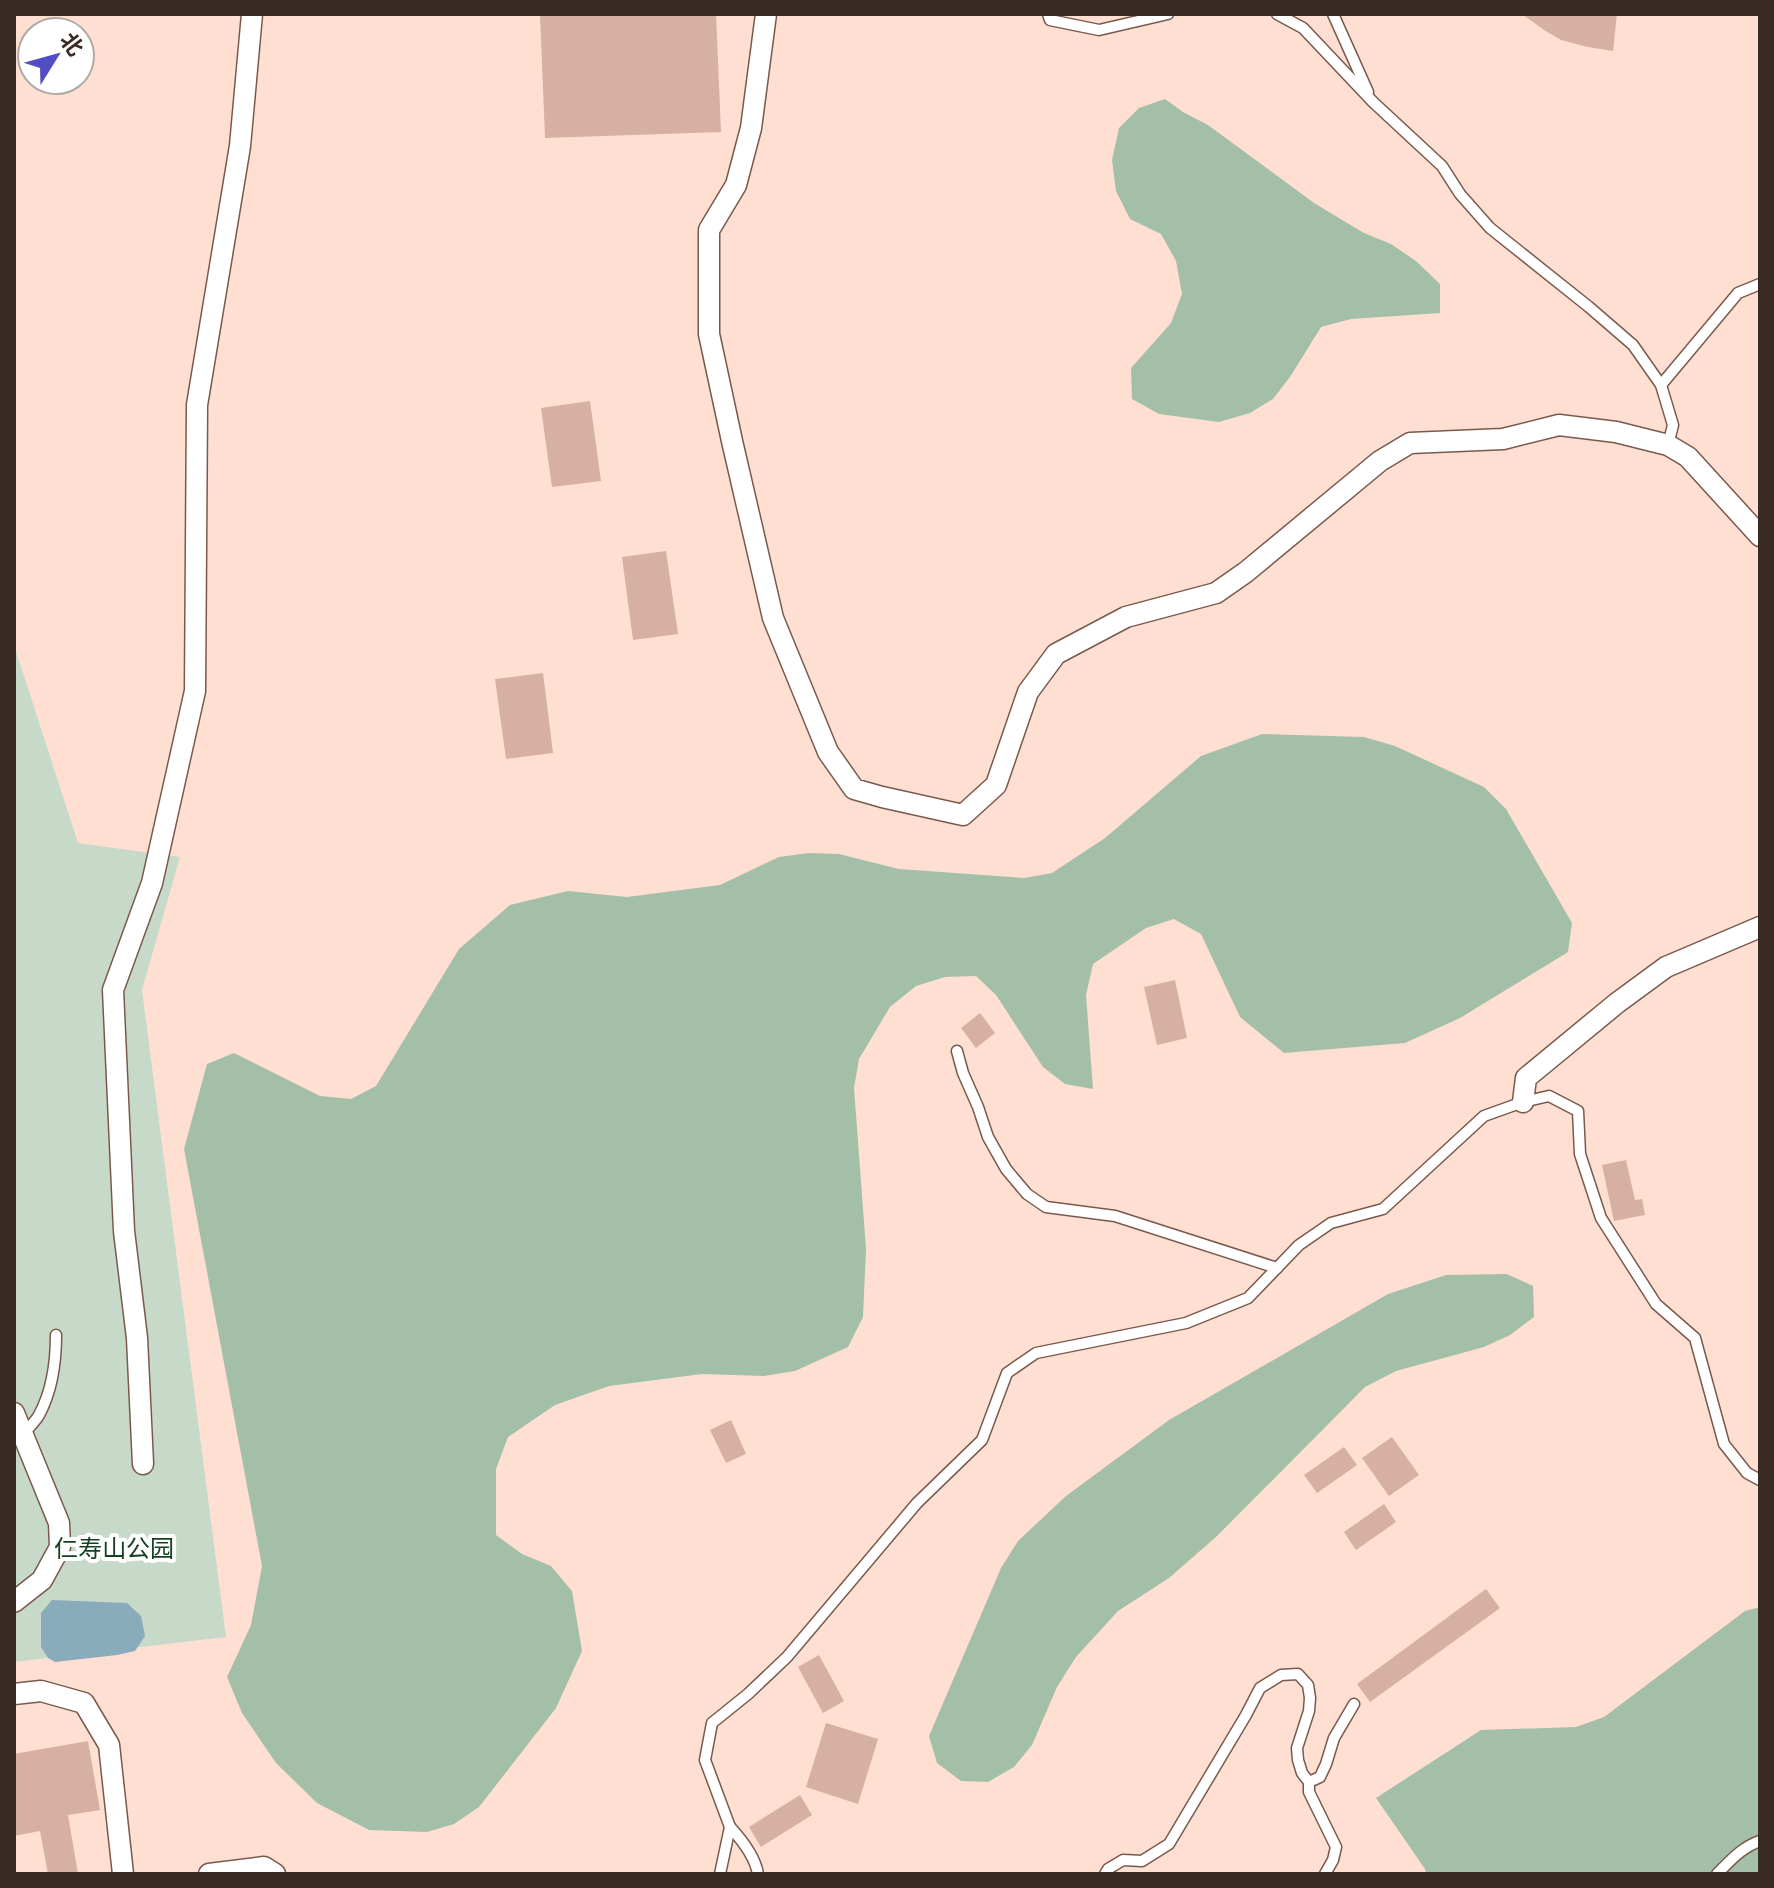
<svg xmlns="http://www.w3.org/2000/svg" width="1774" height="1888" font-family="Ubuntu,'Noto Sans SC',sans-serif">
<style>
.green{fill:#c7daca}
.forest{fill:#a4bfa8}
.water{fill:#89abbb}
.building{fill:#d6b0a1}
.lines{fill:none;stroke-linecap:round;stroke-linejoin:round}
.service-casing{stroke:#7a594c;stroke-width:13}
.minor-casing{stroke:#7a594c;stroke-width:23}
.service{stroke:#fff;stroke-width:10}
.minor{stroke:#fff;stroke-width:20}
.labels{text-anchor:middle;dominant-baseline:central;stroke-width:8;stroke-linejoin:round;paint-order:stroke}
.park-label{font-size:24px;fill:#154120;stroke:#fff}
</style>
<rect width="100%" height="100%" fill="#fedfd2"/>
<polygon class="green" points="14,645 78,843 180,857 142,990 226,1637 14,1662"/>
<g class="forest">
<polygon points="1165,99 1183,112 1208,125 1314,203 1364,233 1391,244 1416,261 1440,284 1440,313 1351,319 1321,327 1290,377 1273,399 1250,413 1219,422 1159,414 1132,399 1131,368 1171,323 1182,294 1176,261 1161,234 1130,219 1116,191 1112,160 1119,128 1139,108"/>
<polygon points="1262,734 1364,737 1395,746 1484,787 1506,809 1572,923 1568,952 1460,1018 1405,1043 1284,1053 1240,1017 1201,934 1174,919 1146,928 1093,964 1086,995 1093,1089 1065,1084 1043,1067 996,995 976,976 945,977 916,986 890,1007 859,1059 854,1088 866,1249 863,1317 848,1347 795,1371 764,1376 702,1374 609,1386 555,1405 508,1437 496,1469 496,1535 522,1554 551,1566 572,1591 582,1651 556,1708 479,1807 454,1824 427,1832 369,1830 317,1803 276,1763 242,1713 227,1677 251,1625 262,1566 184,1149 207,1064 234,1053 320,1096 351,1099 376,1086 459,949 510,905 568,891 627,897 720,885 779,857 809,853 839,854 899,869 1024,878 1052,873 1105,838 1201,756"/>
<polygon points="1507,1274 1533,1286 1534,1317 1510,1335 1484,1347 1396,1371 1365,1387 1216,1537 1169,1578 1118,1611 1076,1657 1057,1687 1032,1745 1014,1767 988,1782 961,1781 937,1763 929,1736 1001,1568 1018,1541 1066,1496 1169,1420 1388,1294 1446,1275"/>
<polygon points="1760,1607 1760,1874 1426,1874 1425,1869 1376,1798 1481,1730 1576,1727 1604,1717 1745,1611"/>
</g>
<polygon class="water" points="52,1600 127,1603 141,1616 145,1636 135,1651 117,1655 55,1662 48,1658 41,1647 41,1613"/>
<g class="building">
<polygon points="540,14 716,14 721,132 545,138"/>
<polygon points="1522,14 1617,14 1613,51 1588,47 1561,40 1544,30"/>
<polygon points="590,401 601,481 552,487 541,408"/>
<polygon points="666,551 678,634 633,640 622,557"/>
<polygon points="543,673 553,753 506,759 495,679"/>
<polygon points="1175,980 1187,1038 1157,1045 1144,987"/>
<polygon points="980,1013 995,1033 976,1048 961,1028"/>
<polygon points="1626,1160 1635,1200 1642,1199 1645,1215 1614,1221 1602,1165"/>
<polygon points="731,1420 746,1454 726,1463 710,1430"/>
<polygon points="1392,1437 1419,1475 1389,1496 1362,1458"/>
<polygon points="1344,1447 1357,1465 1317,1493 1304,1475"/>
<polygon points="1384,1504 1396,1522 1356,1550 1344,1532"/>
<polygon points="1486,1589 1500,1608 1370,1702 1357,1684"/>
<polygon points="819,1655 844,1701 823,1713 798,1667"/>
<polygon points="826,1723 878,1739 858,1804 806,1787"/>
<polygon points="88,1741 100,1810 68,1815 78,1874 48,1874 40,1831 14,1836 14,1754"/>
<polygon points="800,1795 812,1815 761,1847 749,1827"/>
</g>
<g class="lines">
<g class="service-casing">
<g id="service">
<polyline points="1048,14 1050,20 1099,30 1168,14"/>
<polyline points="1277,14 1303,28 1373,102 1442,166 1460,194 1490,228 1589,307 1633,345 1661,385 1673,425 1668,445"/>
<polyline points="1333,14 1368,92"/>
<polyline points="1661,385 1738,293 1760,284"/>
<polyline points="957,1051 963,1073 978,1107 988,1137 1006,1169 1027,1194 1046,1207 1115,1216 1277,1268"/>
<path d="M23,1435C28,1428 35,1422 39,1415C52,1391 56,1361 56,1335"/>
<polyline points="1309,1782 1320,1777 1326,1764 1334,1738 1354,1704"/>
<path d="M730,1827C742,1840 755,1856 758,1874"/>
<polyline points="720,1874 730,1827 705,1760 712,1723 748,1694 787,1657 917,1503 982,1440 1007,1373 1036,1353 1186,1323 1248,1298 1299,1245 1331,1223 1383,1209 1484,1116 1523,1102 1549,1096 1578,1111 1580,1154 1601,1218 1656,1304 1695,1338 1724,1444 1747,1473 1760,1480"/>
<polyline points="1105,1874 1108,1869 1123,1860 1142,1861 1169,1844 1246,1715 1260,1688 1281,1675 1298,1674 1308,1685 1310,1698 1309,1711 1297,1748 1298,1760 1302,1773 1309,1782 1309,1792 1336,1847 1333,1860 1325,1874"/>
<path d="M1717,1874C1730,1861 1742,1847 1760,1841"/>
</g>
</g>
<g class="minor-casing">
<g id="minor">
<polyline points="766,14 751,128 736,185 709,230 709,334 732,441 773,618 828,752 854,789 882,797 963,815 996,785 1028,692 1056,654 1126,617 1216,593 1246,572 1380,461 1410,443 1503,439 1559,425 1616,432 1668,445 1688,457 1760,536"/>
<polyline points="1523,1102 1526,1078 1617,1003 1666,967 1760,927"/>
<polyline points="14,1413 59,1523 60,1547 42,1580 14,1602"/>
<polyline points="143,1464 137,1338 124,1231 113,990 152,883 195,691 197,405 240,146 252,14"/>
<polyline points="14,1694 41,1691 84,1703 109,1745 123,1874"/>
<polyline points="209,1874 264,1867 275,1874"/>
</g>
</g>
<use href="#service" class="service"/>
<use href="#minor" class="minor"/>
</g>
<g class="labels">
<g class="park-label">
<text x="114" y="1548">仁寿山公园</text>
</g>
</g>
<rect width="1774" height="1888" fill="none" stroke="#392a24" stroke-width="32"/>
<g transform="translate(56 56) rotate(53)"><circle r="38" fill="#ffffff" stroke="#b0aaa7" stroke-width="2"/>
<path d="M0-6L14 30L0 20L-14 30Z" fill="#534dc4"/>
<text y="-12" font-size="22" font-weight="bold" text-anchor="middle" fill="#392a24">北</text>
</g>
</svg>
